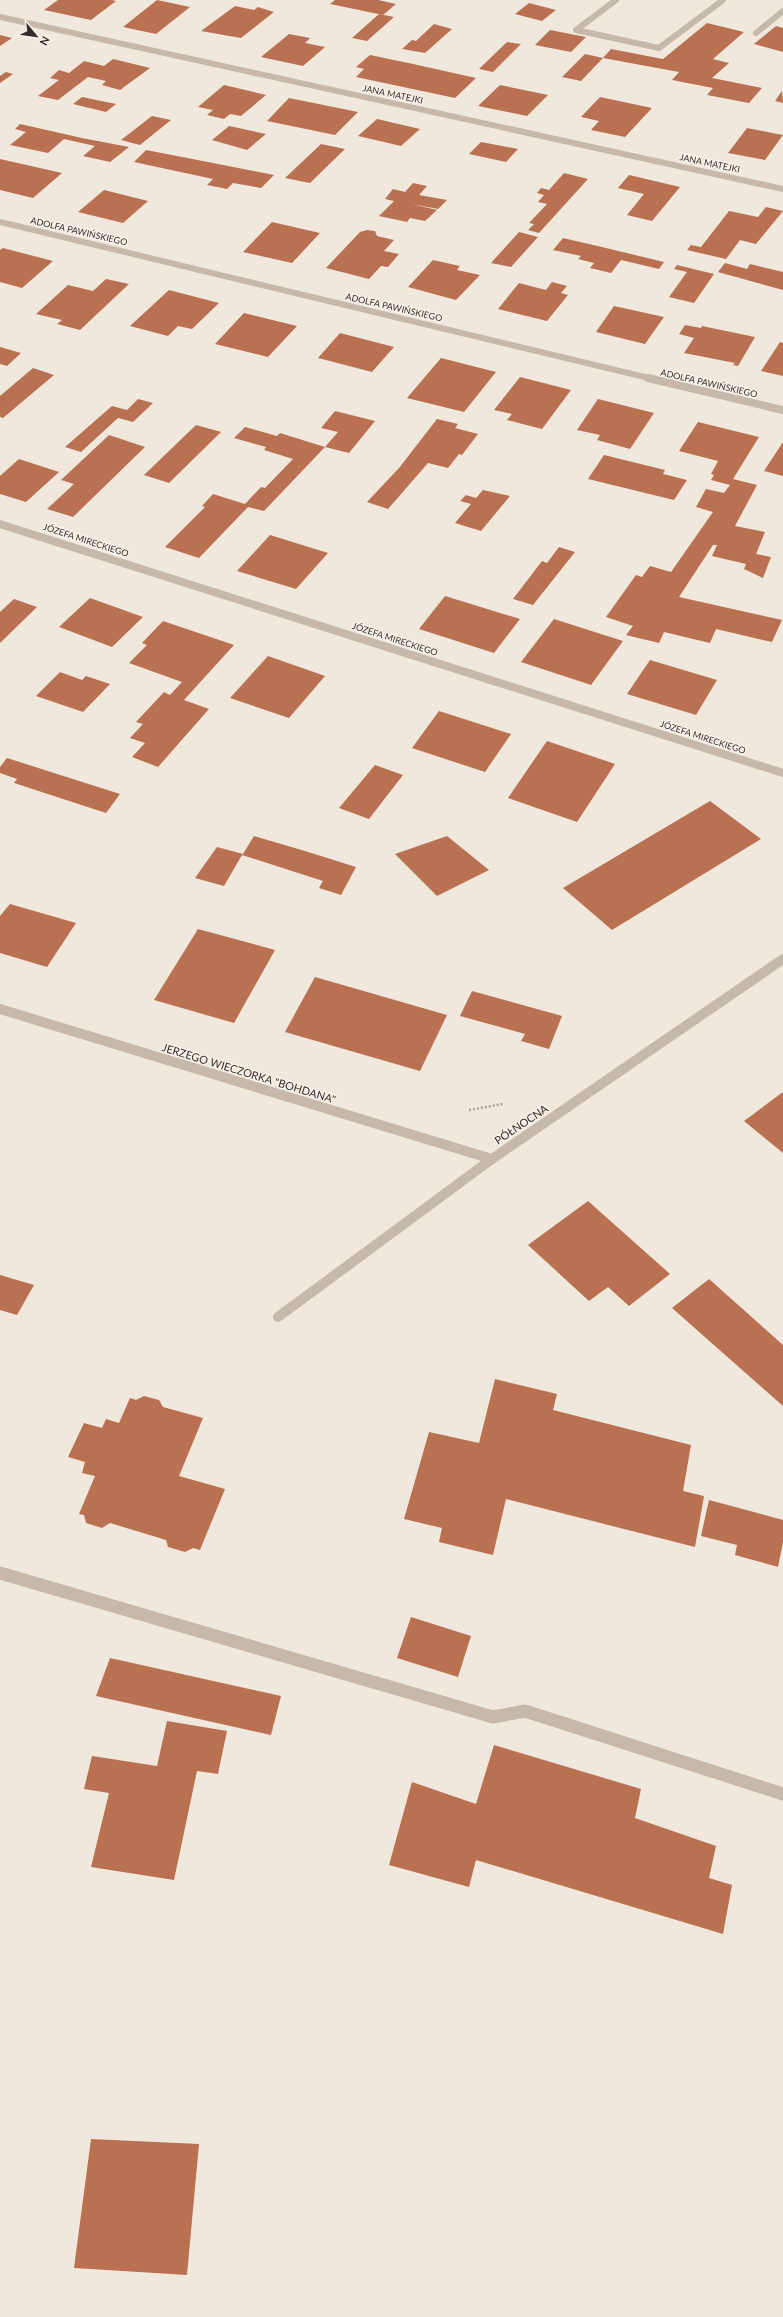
<svg xmlns="http://www.w3.org/2000/svg" width="783" height="2317" font-family="Lato,sans-serif">
<style>
.building{fill:#ba7151}
.lines{fill:none;stroke-linecap:round;stroke-linejoin:round}
.path{stroke:#b2a395;stroke-width:2.5;stroke-dasharray:2 2;stroke-linecap:butt}
.service-far1{stroke:#c7b9aa;stroke-width:6}
.service{stroke:#c7b9aa;stroke-width:13}
.minor-far2{stroke:#c7b9aa;stroke-width:6}
.minor-far1{stroke:#c7b9aa;stroke-width:8}
.minor{stroke:#c7b9aa;stroke-width:10}
.labels{text-anchor:middle;dominant-baseline:central;stroke-width:3;stroke-linejoin:round;paint-order:stroke}
.far-street-label{font-size:9px;fill:#352d29;stroke:#f8f2e9}
.street-label{font-size:11px;fill:#352d29;stroke:#f8f2e9}
</style>
<rect width="100%" height="100%" fill="#f0e8dd"/>
<g class="building">
<polygon points="58,0 112,0 116,1 91,20 44,10"/>
<polygon points="157,0 190,7 156,34 123,27"/>
<polygon points="335,0 378,0 396,4 383,15 330,4"/>
<polygon points="529,3 556,10 542,21 515,14"/>
<polygon points="235,6 254,10 258,7 274,12 241,38 201,31"/>
<polygon points="379,14 394,17 367,41 352,38"/>
<polygon points="707,23 744,32 713,59 729,63 712,78 762,88 749,103 707,95 713,88 672,80 679,72 603,58 611,49 663,59"/>
<polygon points="434,24 452,29 425,53 402,49 412,40 416,41"/>
<polygon points="776,26 783,28 783,52 754,44"/>
<polygon points="550,30 586,37 571,52 535,45"/>
<polygon points="289,34 310,38 305,43 325,47 303,66 261,57"/>
<polygon points="0,35 12,38 0,46"/>
<polygon points="507,42 521,44 493,72 479,69"/>
<polygon points="585,54 603,58 581,81 562,77"/>
<polygon points="370,55 413,64 476,78 455,98 356,77 364,69 356,67"/>
<polygon points="113,59 150,68 120,90 102,85 106,81 88,77 58,100 38,96 59,80 50,78 59,70 69,73 84,61 104,66"/>
<polygon points="6,72 13,74 0,83 0,76"/>
<polygon points="224,85 266,95 241,116 230,114 224,119 207,115 213,110 198,107"/>
<polygon points="500,85 548,95 527,116 478,106"/>
<polygon points="782,91 783,103 775,101"/>
<polygon points="82,97 116,104 106,112 73,104"/>
<polygon points="600,97 652,108 625,137 591,130 599,121 581,117"/>
<polygon points="289,98 358,112 335,135 267,121"/>
<polygon points="152,116 171,120 140,145 121,140"/>
<polygon points="377,119 420,129 401,146 358,136"/>
<polygon points="20,124 82,138 129,147 110,162 83,156 95,146 64,139 48,153 10,145 26,132 15,129"/>
<polygon points="229,126 266,134 247,150 212,140"/>
<polygon points="747,128 783,135 765,160 728,153"/>
<polygon points="481,142 518,149 506,162 469,154"/>
<polygon points="321,144 345,149 310,183 285,178"/>
<polygon points="146,150 208,162 274,175 261,188 233,183 227,189 207,185 213,179 134,162"/>
<polygon points="0,159 62,173 33,198 0,190"/>
<polygon points="564,173 588,179 539,233 528,230 534,224 529,223 547,204 538,202 544,195 537,193 541,188 549,190"/>
<polygon points="629,175 680,187 652,221 627,215 644,194 618,188"/>
<polygon points="413,183 427,186 419,195 447,200 438,209 412,204 437,210 425,221 410,218 407,222 379,216 394,201 385,199 393,189 405,192"/>
<polygon points="104,190 148,201 123,223 78,212"/>
<polygon points="766,207 783,211 756,244 740,240 726,259 687,250 691,245 701,247 729,211 758,217"/>
<polygon points="272,222 320,233 292,263 243,252"/>
<polygon points="367,230 375,231 377,236 394,240 384,251 399,254 388,267 381,266 369,279 326,268 360,232"/>
<polygon points="519,232 538,237 511,267 491,263"/>
<polygon points="563,238 606,248 664,262 659,269 621,260 611,273 590,268 594,263 578,259 581,256 553,250"/>
<polygon points="3,248 53,261 22,288 0,282 0,250"/>
<polygon points="433,260 460,266 457,270 480,275 456,300 408,287"/>
<polygon points="725,263 747,269 750,264 783,272 783,290 718,272"/>
<polygon points="677,265 714,274 694,303 669,297 687,272 674,269"/>
<polygon points="106,279 129,284 80,330 57,324 62,320 36,314 68,285 93,291"/>
<polygon points="552,282 567,286 561,293 568,295 547,321 498,309 519,283 546,290"/>
<polygon points="169,290 219,303 192,329 178,326 168,336 130,326"/>
<polygon points="614,306 664,317 645,344 596,332"/>
<polygon points="244,313 297,326 268,357 215,344"/>
<polygon points="685,325 701,328 702,326 755,337 738,366 733,365 735,363 684,353 694,338 679,334"/>
<polygon points="340,333 394,347 372,372 318,358"/>
<polygon points="780,342 783,343 783,376 761,371"/>
<polygon points="0,347 21,353 7,366 0,364"/>
<polygon points="441,358 496,372 464,412 407,398"/>
<polygon points="33,368 54,375 3,418 0,417 0,396"/>
<polygon points="520,377 571,390 542,429 507,420 512,414 494,410"/>
<polygon points="138,399 153,403 133,422 118,418 81,452 65,447 112,406 127,410"/>
<polygon points="598,399 654,413 630,449 597,440 600,435 577,430"/>
<polygon points="335,411 375,421 349,453 325,447 338,432 321,428"/>
<polygon points="437,419 458,424 455,428 478,434 462,455 459,454 448,468 428,463 388,509 367,502 399,468"/>
<polygon points="698,422 759,437 733,479 757,485 735,526 765,532 756,554 771,557 763,578 744,569 746,564 712,556 717,545 713,545 679,597 782,620 772,642 716,629 710,643 664,632 659,643 626,635 633,626 606,617 636,575 642,577 650,566 671,572 713,512 696,507 706,489 724,493 730,485 711,480 714,475 711,474 718,461 679,451"/>
<polygon points="196,425 221,432 169,483 144,475"/>
<polygon points="245,427 277,436 280,433 325,447 264,511 248,507 199,558 165,547 205,507 202,506 213,494 245,504 261,487 265,488 293,459 264,450 266,447 234,438"/>
<polygon points="109,435 145,447 73,517 47,509 74,484 61,480"/>
<polygon points="783,442 783,476 764,471"/>
<polygon points="604,455 665,470 663,474 687,480 674,500 588,479"/>
<polygon points="19,459 59,472 26,502 0,494 0,476"/>
<polygon points="483,490 510,496 481,531 455,523 471,504 460,501 466,495 476,498"/>
<polygon points="270,535 328,553 296,589 237,571"/>
<polygon points="559,547 575,552 533,605 513,599 542,561 547,563"/>
<polygon points="445,596 520,619 494,653 419,629"/>
<polygon points="90,598 143,617 112,647 59,627"/>
<polygon points="14,599 37,607 0,643 0,612"/>
<polygon points="554,619 623,641 591,685 521,662"/>
<polygon points="163,621 234,645 184,700 209,709 158,767 132,757 145,743 130,738 143,724 136,722 164,692 170,695 182,682 129,663 147,645 142,643"/>
<polygon points="268,656 325,676 289,718 230,698"/>
<polygon points="650,660 717,680 696,715 627,694"/>
<polygon points="60,672 82,680 86,676 110,684 83,712 36,696"/>
<polygon points="439,711 511,734 485,772 412,748"/>
<polygon points="547,741 615,764 577,822 508,798"/>
<polygon points="7,758 120,794 106,813 14,783 17,779 0,773 0,767"/>
<polygon points="375,765 403,775 369,819 339,808"/>
<polygon points="710,801 761,839 612,930 563,888"/>
<polygon points="254,836 305,851 356,867 341,895 319,888 323,881 242,855 224,886 195,878 217,847 243,854"/>
<polygon points="447,836 489,870 437,896 395,854"/>
<polygon points="10,904 76,923 47,967 0,953 0,916"/>
<polygon points="198,929 275,950 234,1023 154,1000"/>
<polygon points="315,977 447,1015 420,1071 285,1032"/>
<polygon points="472,991 562,1016 549,1049 521,1041 525,1034 460,1016"/>
<polygon points="783,1092 783,1153 744,1121"/>
<polygon points="588,1201 670,1274 629,1306 608,1287 589,1301 528,1245"/>
<polygon points="0,1275 34,1285 17,1315 0,1310"/>
<polygon points="709,1279 783,1345 783,1406 672,1308"/>
<polygon points="495,1379 557,1394 553,1410 691,1445 683,1491 704,1496 695,1547 506,1499 493,1555 439,1542 442,1528 404,1519 429,1432 479,1443"/>
<polygon points="144,1396 159,1400 163,1407 203,1418 179,1476 225,1489 200,1550 193,1548 185,1552 168,1547 166,1540 110,1523 102,1528 86,1523 84,1515 79,1514 95,1476 82,1473 85,1462 68,1457 84,1423 102,1428 106,1419 119,1423 130,1398 136,1400"/>
<polygon points="709,1500 783,1520 783,1542 778,1567 735,1555 737,1545 701,1536"/>
<polygon points="411,1617 471,1636 458,1677 397,1658"/>
<polygon points="110,1658 281,1696 271,1735 96,1696"/>
<polygon points="167,1721 227,1731 218,1774 197,1771 174,1880 91,1867 109,1793 84,1789 92,1756 157,1766"/>
<polygon points="494,1745 641,1789 635,1818 716,1846 709,1878 732,1885 723,1934 476,1860 469,1887 389,1865 412,1782 476,1804"/>
<polygon points="91,2139 199,2144 187,2275 74,2268"/>
</g>
<g class="lines">
<polyline class="path" points="469,1110 503,1104"/>
<g class="service-far1">
<polyline points="616,0 576,30 659,48 723,0"/>
<polyline points="756,33 783,11"/>
</g>
<polyline class="service" points="0,1573 493,1717 525,1711 783,1794"/>
<g class="minor-far2">
<polyline points="0,17 783,189"/>
<polyline points="0,222 653,379"/>
</g>
<g class="minor-far1">
<polyline points="648,378 783,410"/>
<polyline points="0,524 783,773"/>
</g>
<g class="minor">
<polyline points="0,1009 492,1159"/>
<polyline points="278,1317 492,1159 783,959"/>
</g>
</g>
<g class="labels">
<g class="far-street-label">
<text transform="translate(393 94) rotate(12)">JANA MATEJKI</text>
<text transform="translate(710 163) rotate(12)">JANA MATEJKI</text>
<text transform="translate(79 231) rotate(13)">ADOLFA PAWIŃSKIEGO</text>
<text transform="translate(394 307) rotate(13)">ADOLFA PAWIŃSKIEGO</text>
<text transform="translate(709 383) rotate(13)">ADOLFA PAWIŃSKIEGO</text>
<text transform="translate(86 540) rotate(18)">JÓZEFA MIRECKIEGO</text>
<text transform="translate(395 639) rotate(18)">JÓZEFA MIRECKIEGO</text>
<text transform="translate(703 737) rotate(18)">JÓZEFA MIRECKIEGO</text>
</g>
<g class="street-label">
<text transform="translate(249 1073) rotate(17)">JERZEGO WIECZORKA "BOHDANA"</text>
<text transform="translate(521 1124) rotate(-34)">PÓŁNOCNA</text>
</g>
</g>
<g transform="translate(36 36) rotate(119)" stroke="#f8f2e9" stroke-width="3" paint-order="stroke">
<path d="M0-3L7 15L0 10L-7 15Z" fill="#352d29"/>
<text y="-6" font-size="11" font-weight="bold" text-anchor="middle" fill="#352d29">N</text>
</g>
</svg>
